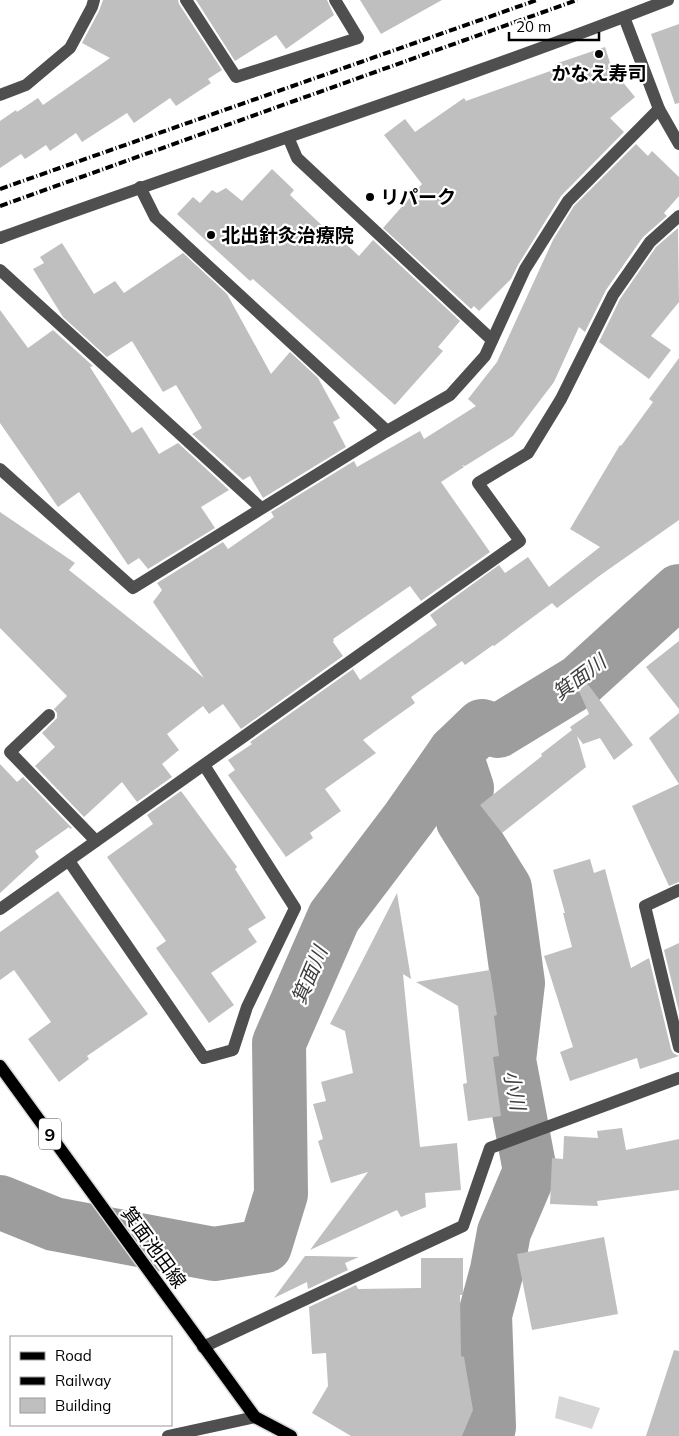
<svg xmlns="http://www.w3.org/2000/svg" width="679" height="1436" font-family="Mulish,'Noto Sans JP',sans-serif">
<style>
.green{fill:#d6d6d6}
.lines{fill:none;stroke-linecap:round;stroke-linejoin:round}
.river{stroke:#9d9d9d;stroke-width:54}
.building{fill:#bfbfbf}
.major-casing{stroke:#dbdbdb;stroke-width:15}
.minor{stroke:#4f4f4f;stroke-width:12}
.major{stroke:#000;stroke-width:12}
.rail{stroke:#000;stroke-width:4;stroke-dasharray:8 2.5 1 2.5;stroke-linecap:butt}
.poi-dot{fill:#000;stroke:#fff;stroke-width:2}
.labels{text-anchor:middle;dominant-baseline:central;stroke-width:4.5;stroke-linejoin:round;paint-order:stroke}
.shield{fill:#fff;stroke:#4c4c4c;stroke-width:1}
.shield-label{font-size:18px;font-weight:bold;fill:#000}
.poi-label{font-size:19px;font-weight:bold;fill:#000;stroke:#fff;text-anchor:start}
.street-label{font-size:19px;fill:#000;stroke:#fff}
.water-label{font-size:20px;font-style:italic;fill:#3e3e3e;stroke:#fff}
</style>
<rect width="100%" height="100%" fill="#fff"/>
<polygon class="green" points="559,1396 600,1408 592,1429 555,1418"/>
<g class="lines">
<g class="river">
<polyline points="455,752 467,788 463,821 505,888 518,983 509,1060 530,1171 504,1232 497,1270 485,1315 489,1427 487,1436"/>
<polyline points="0,1202 54,1224 214,1254 265,1246 281,1194 279,1043 334,917 409,818 455,752 482,726 498,731 580,681 679,591"/>
</g>
</g>
<g class="building">
<polygon points="103,0 178,0 179,4 222,70 208,79 211,83 176,106 170,98 134,123 127,113 82,142 76,133 50,151 46,145 25,159 21,154 0,168 0,121 16,110 17,112 38,98 43,105 110,58 82,43 99,11"/>
<polygon points="196,0 327,0 334,15 286,49 276,35 235,61"/>
<polygon points="360,0 442,0 381,34"/>
<polygon points="679,24 679,103 675,104 651,34"/>
<polygon points="605,47 612,69 635,97 610,118 624,132 561,196 518,265 511,279 479,311 474,306 471,309 383,228 422,184 384,135 405,119 415,132 464,98 466,101 556,69 555,64"/>
<polygon points="636,144 648,156 652,151 679,177 679,196 664,213 667,216 643,237 606,290 585,332 579,327 554,382 513,436 465,466 462,465 464,467 441,482 490,552 421,601 410,586 333,639 334,640 333,642 343,656 241,729 223,704 209,714 203,706 167,734 179,750 162,764 172,777 137,802 122,782 84,817 35,766 55,747 42,733 57,718 57,713 54,709 67,696 0,628 0,512 75,563 69,570 204,678 153,602 162,590 157,583 223,542 228,549 274,517 271,512 354,461 357,467 420,431 424,439 476,406 468,399 497,362 553,240 574,206"/>
<polygon points="272,169 294,190 290,195 332,235 334,233 359,256 373,240 460,321 438,347 443,351 395,405 253,279 250,281 177,214 193,197 200,203 212,190 217,193 226,188 242,201"/>
<polygon points="678,228 679,302 651,336 671,350 649,379 599,342 620,299 656,247"/>
<polygon points="62,243 94,294 115,281 124,293 183,253 227,294 271,374 290,352 318,378 340,418 333,422 346,447 263,498 250,476 243,480 192,434 202,428 176,385 163,392 132,341 107,357 63,317 33,269 44,263 40,257"/>
<polygon points="0,310 28,348 53,330 93,366 90,367 132,433 142,427 159,454 178,443 229,490 201,507 215,528 148,569 139,558 128,565 79,492 58,507 0,423"/>
<polygon points="679,358 679,520 602,574 557,608 552,603 494,646 493,645 465,665 462,661 411,697 415,703 363,740 376,753 325,789 341,811 310,833 313,838 286,857 228,775 235,770 228,760 252,744 250,742 353,669 360,680 437,625 430,615 499,565 505,573 528,557 549,587 600,547 570,529 620,445 621,446 653,402 649,399"/>
<polygon points="679,641 679,709 646,667"/>
<polygon points="587,683 633,745 614,760 600,738 583,744 577,736 586,767 502,833 480,805 542,756 541,754 572,730 570,727 589,714 578,689"/>
<polygon points="679,713 679,882 669,886 632,806 679,784 649,738"/>
<polygon points="0,764 17,782 23,777 72,828 70,829 69,827 35,851 39,857 0,893"/>
<polygon points="181,791 237,867 235,869 266,918 248,929 257,942 211,973 234,1005 209,1023 156,948 166,941 107,857 153,824 147,815"/>
<polygon points="590,859 594,873 605,869 631,968 649,958 671,1049 673,1053 679,1056 640,1069 637,1058 570,1081 560,1052 573,1047 544,956 572,947 563,913 565,913 553,870"/>
<polygon points="58,891 148,1014 87,1056 89,1059 59,1082 28,1039 51,1022 14,970 0,980 0,932"/>
<polygon points="397,893 411,979 403,974 420,1147 457,1143 461,1190 425,1193 426,1207 401,1217 397,1210 310,1250 368,1172 331,1183 318,1141 323,1139 313,1104 326,1101 321,1082 353,1073 345,1031 330,1024"/>
<polygon points="679,943 679,1012 664,950"/>
<polygon points="490,970 497,1015 494,1016 499,1056 493,1057 501,1116 468,1121 463,1084 467,1083 458,1006 416,982"/>
<polygon points="622,1128 626,1150 679,1139 679,1190 597,1201 598,1206 550,1204 552,1158 563,1159 564,1136 598,1138 597,1131"/>
<polygon points="604,1237 618,1314 532,1330 517,1254"/>
<polygon points="305,1256 312,1256 359,1257 345,1263 348,1270 308,1289 307,1282 274,1298"/>
<polygon points="421,1258 463,1258 463,1295 460,1295 461,1356 464,1357 473,1410 462,1436 351,1436 312,1413 328,1386 326,1353 312,1354 309,1307 356,1285 358,1289 421,1288"/>
<polygon points="674,1350 679,1351 679,1436 646,1436"/>
</g>
<g class="lines">
<g class="major-casing">
<polyline id="major" points="0,1066 255,1417 291,1436"/>
</g>
<g class="minor">
<polyline points="186,0 236,77 358,38 335,0"/>
<polyline points="0,95 26,85 70,48 92,7 94,0"/>
<polyline points="659,109 679,144"/>
<polyline points="288,137 297,158 492,340"/>
<polyline points="140,187 155,217 387,431"/>
<path d="M0,238C222,157 448,86 668,0"/>
<polyline points="0,270 261,508"/>
<polyline points="0,469 133,588 387,431 450,395 485,356 525,269 568,201 659,109 624,17"/>
<polyline points="49,715 10,752 96,841"/>
<polyline points="69,861 204,1058 233,1050 247,1007 295,908 204,765"/>
<polyline points="679,890 645,906 679,1047"/>
<polyline points="0,909 520,541 478,483 528,453 561,399 613,295 650,242 679,216"/>
<polyline points="203,1347 463,1226 490,1148 679,1078"/>
<polyline points="168,1436 255,1417"/>
</g>
<use href="#major" class="major"/>
<g class="rail">
<polyline points="0,189 537,0"/>
<polyline points="0,206 577,0"/>
</g>
</g>
<g class="poi-dot">
<circle cx="599" cy="54" r="5"/>
<circle cx="370" cy="197" r="5"/>
<circle cx="211" cy="235" r="5"/>
</g>
<g class="labels">
<rect class="shield" x="39" y="1118.5" width="22" height="31" rx="4"/>
<g class="shield-label">
<text x="50" y="1134">9</text>
</g>
<g class="poi-label">
<text x="599" y="73" text-anchor="middle">かなえ寿司</text>
<text x="380" y="197">リパーク</text>
<text x="221" y="235">北出針灸治療院</text>
</g>
<g class="street-label">
<text transform="translate(154 1247) rotate(54)">箕面池田線</text>
</g>
<g class="water-label">
<text transform="translate(579 677) rotate(-37)">箕面川</text>
<text transform="translate(309 975) rotate(-67)">箕面川</text>
<text transform="translate(515 1090) rotate(79)">小川</text>
</g>
</g>
<rect x="10" y="1336" width="162" height="90" fill="#ffffff" stroke="#999999"/>
<rect x="20" y="1352" width="25" height="8" fill="#000000" stroke="#999999"/>
<text x="55" y="1361" font-size="15" fill="#000000">Road</text>
<rect x="20" y="1377" width="25" height="8" fill="#000000" stroke="#999999"/>
<text x="55" y="1386" font-size="15" fill="#000000">Railway</text>
<rect x="20" y="1398" width="25" height="15" fill="#bfbfbf" stroke="#999999"/>
<text x="55" y="1411" font-size="15" fill="#000000">Building</text>
<path d="M509 32v8h90v-8" fill="none" stroke="#000000" stroke-width="2.5"/>
<text x="516" y="32" font-size="15" fill="#000000" stroke="#ffffff" stroke-width="4" paint-order="stroke">20 m</text>
</svg>
